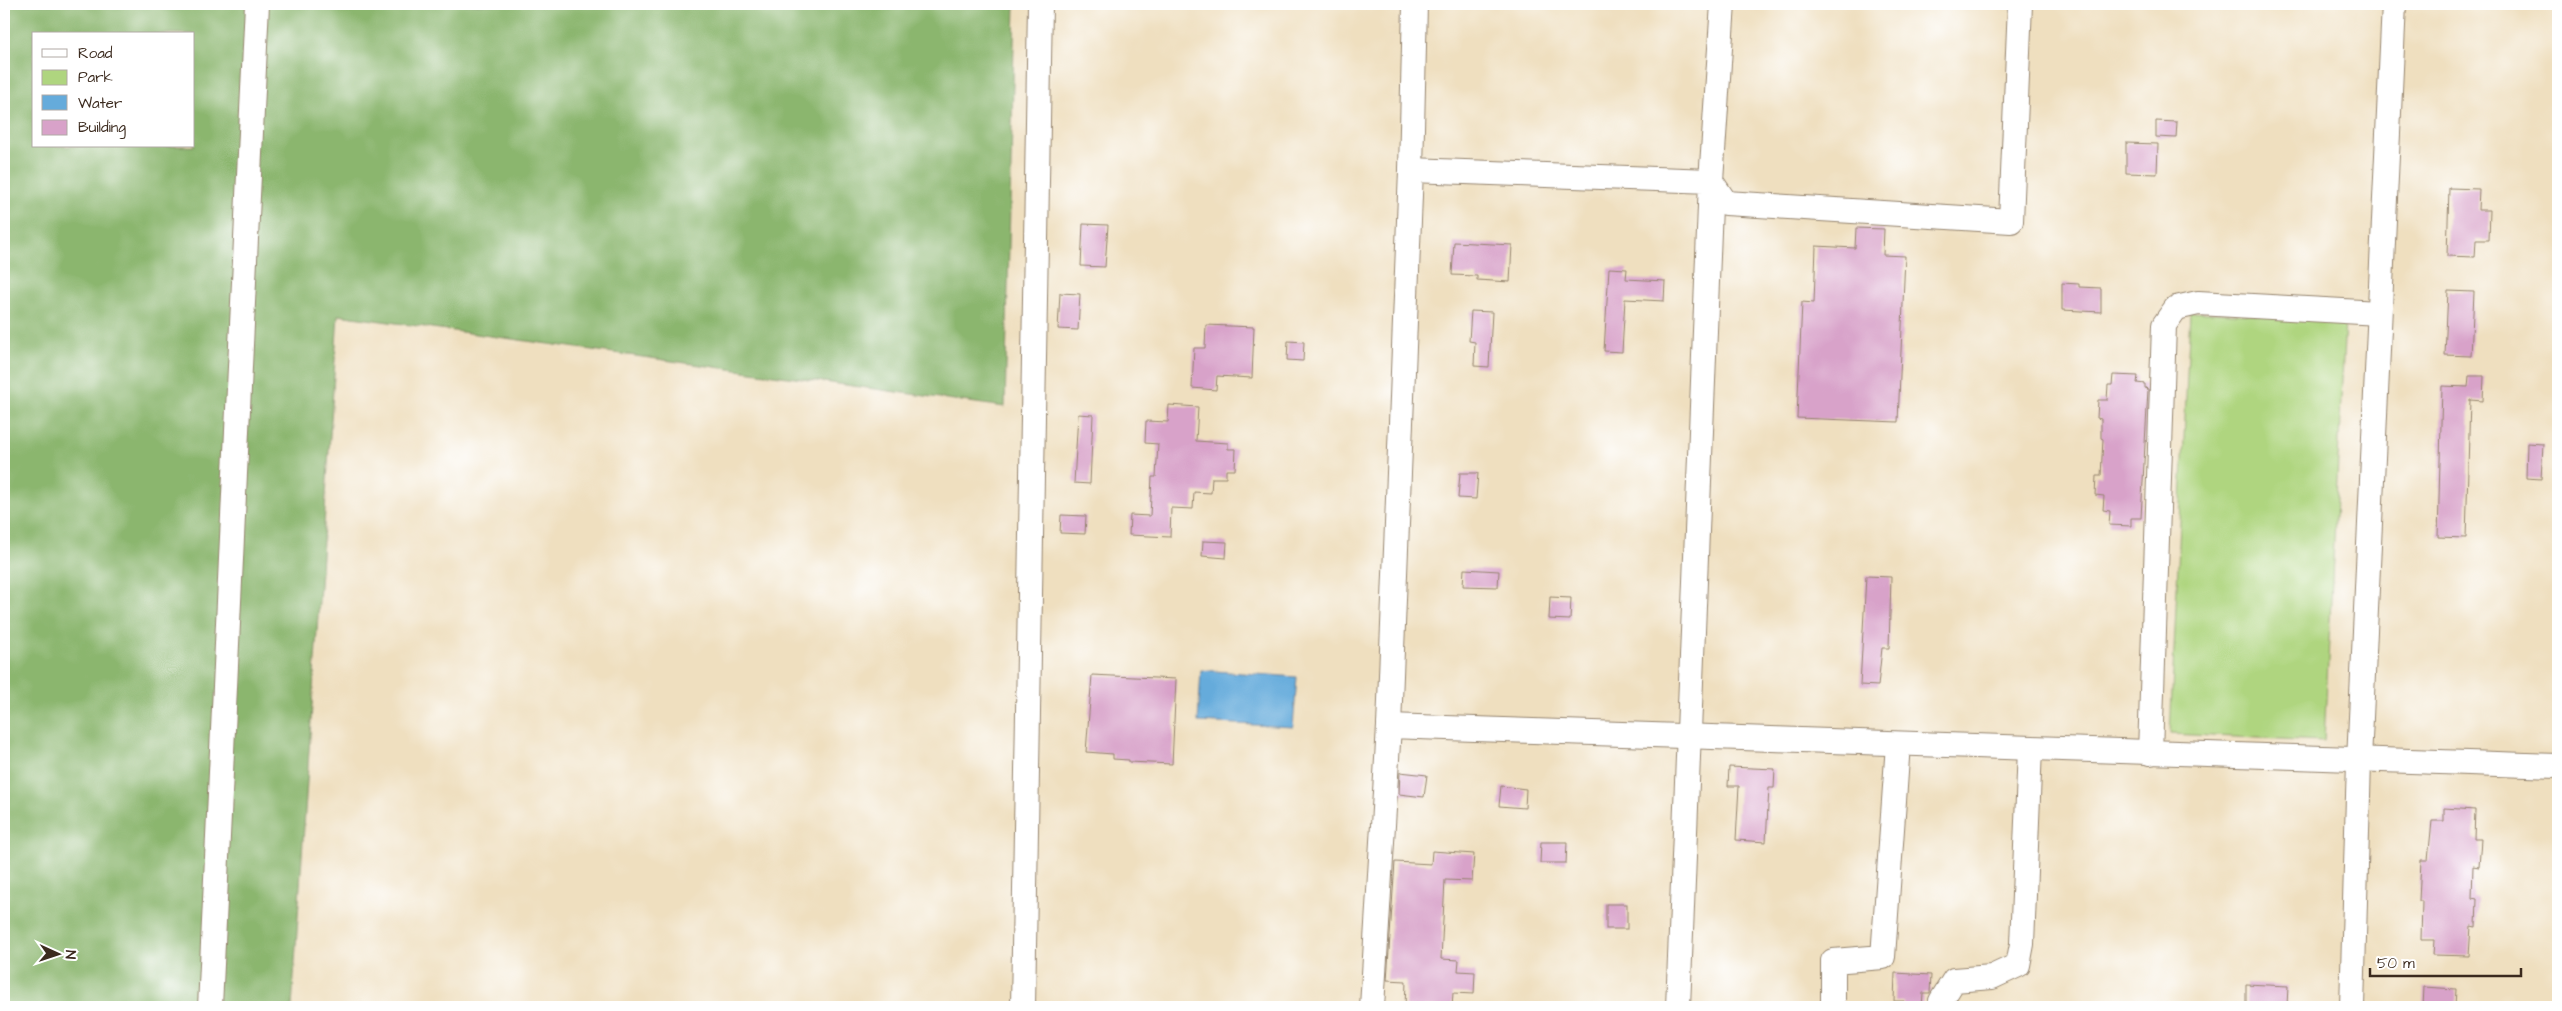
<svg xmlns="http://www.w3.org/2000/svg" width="2562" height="1011" font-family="'Architects Daughter',sans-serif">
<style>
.green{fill:#afd57f;stroke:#75804e}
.forest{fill:#8bb66e;stroke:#637046;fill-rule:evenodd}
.water{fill:#65abdb;stroke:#506a7c}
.building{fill:#d8a2c9}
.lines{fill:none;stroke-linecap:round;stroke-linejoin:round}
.minor-casing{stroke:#95846e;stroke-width:26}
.minor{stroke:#fff;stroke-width:24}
</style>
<rect width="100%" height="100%" fill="#fff"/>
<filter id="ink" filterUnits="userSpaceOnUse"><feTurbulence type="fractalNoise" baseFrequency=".02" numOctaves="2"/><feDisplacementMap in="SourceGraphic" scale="10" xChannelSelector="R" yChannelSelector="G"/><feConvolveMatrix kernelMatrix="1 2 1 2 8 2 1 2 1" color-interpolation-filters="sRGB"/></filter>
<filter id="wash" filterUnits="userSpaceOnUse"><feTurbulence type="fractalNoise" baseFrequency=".0096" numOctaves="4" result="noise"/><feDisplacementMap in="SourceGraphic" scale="20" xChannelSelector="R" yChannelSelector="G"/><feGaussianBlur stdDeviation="1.12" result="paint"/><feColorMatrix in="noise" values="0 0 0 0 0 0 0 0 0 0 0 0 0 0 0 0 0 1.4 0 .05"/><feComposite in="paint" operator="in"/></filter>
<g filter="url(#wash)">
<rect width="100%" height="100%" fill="#efdfbf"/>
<polygon class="green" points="2190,312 2345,319 2324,741 2170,734"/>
<path class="forest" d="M4,4H1015L1005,407L338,315L292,1007H4ZM34,34H194V146H34Z"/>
<polygon class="water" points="1201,670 1297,677 1293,727 1198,722"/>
<g id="blocks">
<g class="building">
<polygon points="2156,121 2177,122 2176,138 2156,137"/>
<polygon points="2126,143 2158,144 2157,174 2126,173"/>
<polygon points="2449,188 2479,189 2478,210 2490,210 2489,240 2476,240 2475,257 2447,256"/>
<polygon points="1083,224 1108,225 1105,267 1081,266"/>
<polygon points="1856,228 1884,229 1883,255 1905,256 1898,422 1797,418 1802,302 1814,303 1816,246 1855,248"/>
<polygon points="1454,242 1512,245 1510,282 1477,280 1477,276 1452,275"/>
<polygon points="1609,268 1627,269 1626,279 1665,281 1664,301 1625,299 1622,352 1604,351"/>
<polygon points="2062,283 2079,284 2079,287 2101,288 2101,312 2062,310"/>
<polygon points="2448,291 2474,292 2471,356 2445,355"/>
<polygon points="1060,293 1080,294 1078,330 1058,329"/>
<polygon points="1471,311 1492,312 1489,367 1474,366 1475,342 1469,341"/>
<polygon points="1206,325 1254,327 1252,378 1217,376 1216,390 1192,388 1194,348 1205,348"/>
<polygon points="1288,341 1304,342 1303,361 1287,360"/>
<polygon points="2113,375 2138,376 2137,383 2145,384 2145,388 2148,389 2141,518 2131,518 2131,526 2109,525 2110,511 2103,510 2104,496 2095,495 2096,476 2101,476 2103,439 2101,438 2101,419 2097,418 2098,400 2107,400 2108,385 2112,385"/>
<polygon points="2469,376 2484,376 2483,401 2470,400 2466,538 2438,537 2442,386 2468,387"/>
<polygon points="1169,405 1198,407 1196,441 1228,443 1228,449 1236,449 1235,470 1226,470 1226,478 1212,478 1211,493 1194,492 1193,509 1171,508 1170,537 1129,535 1130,515 1150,516 1152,477 1156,477 1158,444 1145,443 1146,421 1168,422"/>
<polygon points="1078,414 1093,415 1090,484 1074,483"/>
<polygon points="2527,443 2543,444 2541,479 2526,478"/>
<polygon points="1460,473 1478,473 1476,499 1458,498"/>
<polygon points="1061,515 1086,516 1085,534 1060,533"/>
<polygon points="1203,541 1227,542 1226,558 1202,556"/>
<polygon points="1464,569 1499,571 1498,587 1463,586"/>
<polygon points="1866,576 1891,577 1889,648 1882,648 1878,686 1860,685"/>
<polygon points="1550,597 1571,598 1570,620 1549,619"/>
<polygon points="1092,675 1176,679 1172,764 1129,762 1129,760 1113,759 1113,754 1086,752"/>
<polygon points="1729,767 1775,769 1774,788 1769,788 1766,842 1736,840 1739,786 1728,786"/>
<polygon points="1400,772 1427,775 1424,797 1399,794"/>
<polygon points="1501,786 1526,789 1525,808 1499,806"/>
<polygon points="2444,808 2475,810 2474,839 2481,839 2479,867 2473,866 2472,898 2477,899 2476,927 2471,926 2469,956 2433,955 2434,940 2421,940 2422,901 2419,901 2421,860 2428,860 2432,821 2444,821"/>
<polygon points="1541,842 1567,842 1566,863 1540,863"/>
<polygon points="1432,851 1474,854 1472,881 1445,880 1441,959 1459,960 1458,971 1475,972 1474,994 1453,993 1452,1007 1405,1007 1406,981 1387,980 1395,862 1431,864"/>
<rect x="1606" y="904" width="21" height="25"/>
<polygon points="1895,973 1931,975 1930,993 1923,993 1922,1007 1903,1007 1904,1001 1894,1001"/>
<polygon points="2246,984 2288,986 2287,1006 2246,1007"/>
<polygon points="2424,987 2456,989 2455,1007 2423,1007"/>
</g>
</g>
</g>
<g filter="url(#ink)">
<use href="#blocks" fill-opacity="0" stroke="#95846e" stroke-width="1"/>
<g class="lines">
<g class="minor-casing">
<g id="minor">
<polyline points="1723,4 1711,181 1726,203 2011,221 2020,4"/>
<polyline points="1411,170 1415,4"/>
<polyline points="1389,726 1411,170 1711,181 1678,1007"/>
<polyline points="2150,753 2164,325 2176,308 2198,303 2379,313"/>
<polyline points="1941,1001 1954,980 1992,977 2018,965 2022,944 2030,748"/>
<polyline points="210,1007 257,4"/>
<polyline points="1023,1007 1040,4"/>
<polyline points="1372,1007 1389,726 2558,766"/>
<polyline points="1833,1007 1833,961 1883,957 1898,744"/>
<polyline points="2352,1007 2359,761 2394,4"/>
</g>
</g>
<use href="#minor" class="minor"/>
</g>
</g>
<rect width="2562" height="1011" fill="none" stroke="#fff" stroke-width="20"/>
<rect x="32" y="32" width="162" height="115" fill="#ffffff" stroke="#b1aaa5"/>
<rect x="42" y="49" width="25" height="8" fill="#ffffff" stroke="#b1aaa5"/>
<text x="78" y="58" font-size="15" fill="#3b2a1e">Road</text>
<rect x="42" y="70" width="25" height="15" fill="#afd57f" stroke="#b1aaa5"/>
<text x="78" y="82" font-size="15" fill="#3b2a1e">Park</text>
<rect x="42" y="95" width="25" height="15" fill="#65abdb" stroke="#b1aaa5"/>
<text x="78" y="108" font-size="15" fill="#3b2a1e">Water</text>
<rect x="42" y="120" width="25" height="15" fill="#d8a2c9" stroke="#b1aaa5"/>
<text x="78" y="132" font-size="15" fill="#3b2a1e">Building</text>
<g transform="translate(58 954) rotate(93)" stroke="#ffffff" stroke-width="4" paint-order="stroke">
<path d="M0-4L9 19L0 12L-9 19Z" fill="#3b2a1e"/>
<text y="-8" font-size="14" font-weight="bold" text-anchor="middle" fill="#3b2a1e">N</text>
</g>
<path d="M2370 968v8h151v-8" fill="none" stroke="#3b2a1e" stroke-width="2.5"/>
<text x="2377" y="968" font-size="15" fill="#3b2a1e" stroke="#ffffff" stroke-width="4" paint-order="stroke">50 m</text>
</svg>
